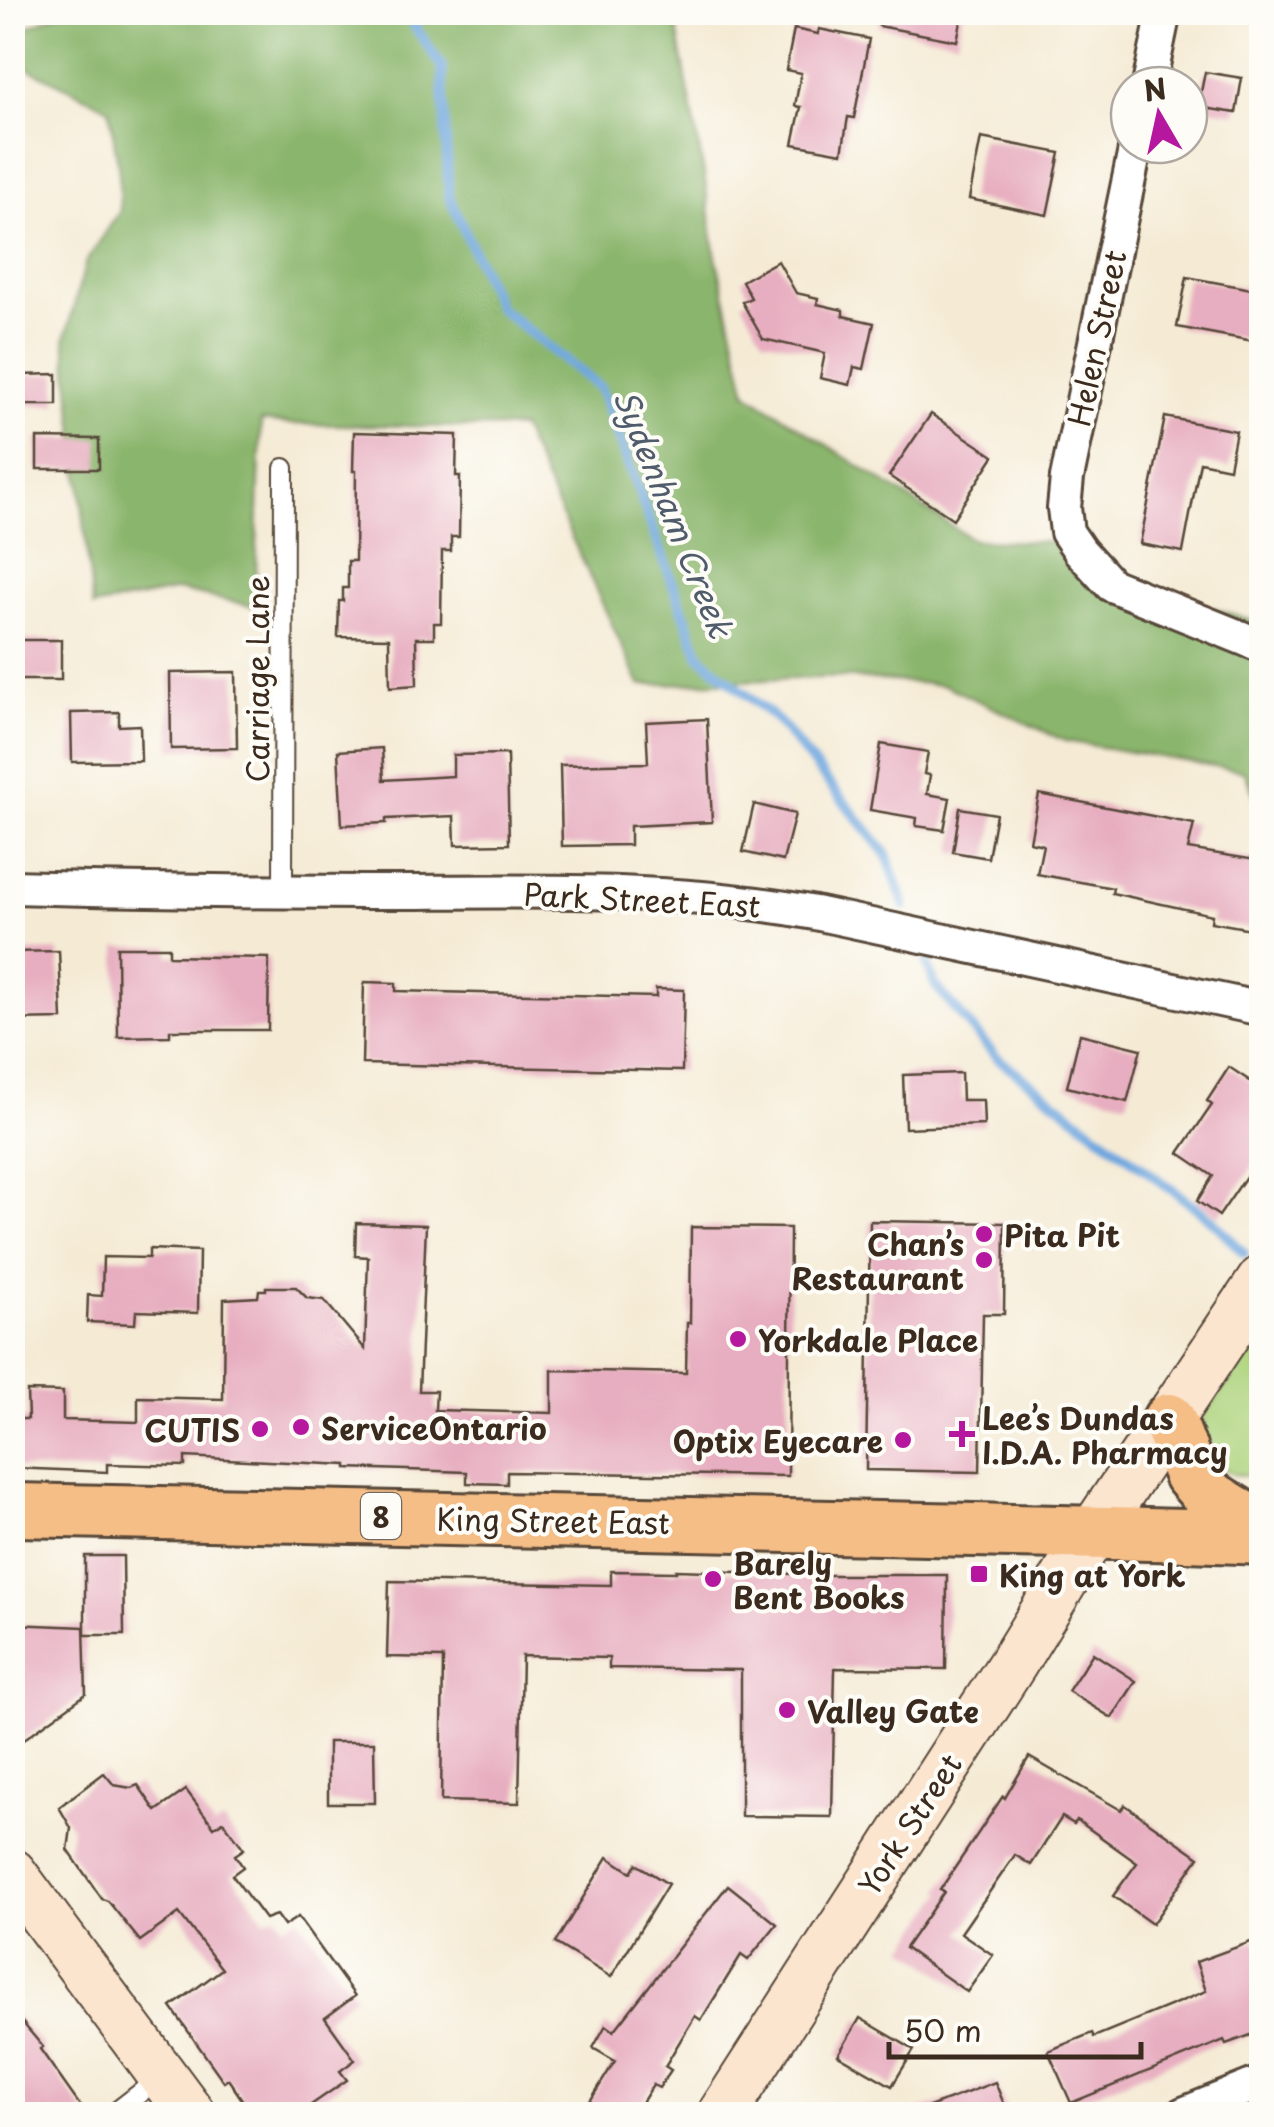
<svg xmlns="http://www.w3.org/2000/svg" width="1274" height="2127" font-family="'Playpen Sans',sans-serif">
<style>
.green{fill:#add37c;stroke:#747e4d;stroke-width:2.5}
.forest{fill:#8ab56c;stroke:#627045;stroke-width:2.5}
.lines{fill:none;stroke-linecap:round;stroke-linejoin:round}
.stream{stroke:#6fa7de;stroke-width:10}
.building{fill:#e7adc0}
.lane-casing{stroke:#574739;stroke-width:22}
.street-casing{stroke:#574739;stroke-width:38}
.secondary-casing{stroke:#574739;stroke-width:52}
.primary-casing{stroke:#574739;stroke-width:58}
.lane{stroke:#fff;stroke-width:18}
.street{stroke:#fff;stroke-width:32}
.secondary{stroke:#fbe5cf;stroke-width:48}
.primary{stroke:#f6be87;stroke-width:52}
.poi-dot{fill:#b5179e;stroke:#fdfcf7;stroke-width:4}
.labels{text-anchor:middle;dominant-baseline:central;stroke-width:8;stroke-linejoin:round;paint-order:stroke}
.shield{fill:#fdfcf7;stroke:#75695f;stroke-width:2.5}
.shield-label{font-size:28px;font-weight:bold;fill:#3b2a1e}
.street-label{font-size:30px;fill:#3b2a1e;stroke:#fdfcf7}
.poi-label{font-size:30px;font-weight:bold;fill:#3b2a1e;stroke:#fdfcf7;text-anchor:start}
.water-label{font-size:32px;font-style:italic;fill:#505c6b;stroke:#fdfcf7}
</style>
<rect width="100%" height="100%" fill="#fdfcf7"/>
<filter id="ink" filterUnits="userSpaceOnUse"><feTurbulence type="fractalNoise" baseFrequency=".01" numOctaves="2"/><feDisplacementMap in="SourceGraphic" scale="20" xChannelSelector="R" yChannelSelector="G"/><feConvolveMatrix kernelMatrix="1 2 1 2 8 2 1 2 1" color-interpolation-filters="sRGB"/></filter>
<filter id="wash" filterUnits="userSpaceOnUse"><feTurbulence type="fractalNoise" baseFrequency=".0048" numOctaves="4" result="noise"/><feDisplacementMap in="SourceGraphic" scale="40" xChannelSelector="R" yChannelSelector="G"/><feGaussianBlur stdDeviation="2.25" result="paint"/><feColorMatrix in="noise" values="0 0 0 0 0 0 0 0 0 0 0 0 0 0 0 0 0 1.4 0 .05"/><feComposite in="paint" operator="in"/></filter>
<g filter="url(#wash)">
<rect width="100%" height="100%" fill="#f5ebd5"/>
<polygon class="green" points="1261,1339 1261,1476 1232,1474 1209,1458 1202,1439 1203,1415"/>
<polygon class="forest" points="62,12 674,13 704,174 715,252 747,393 973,540 1073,543 1125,581 1261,623 1261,811 1244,771 1065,741 944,685 841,677 640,685 521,428 291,424 261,421 255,607 178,590 93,607 65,339 86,262 120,211 119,171 109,108 13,61 12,34"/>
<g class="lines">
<g class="stream">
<polyline points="405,12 442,67 449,196 498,307 600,388 700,656 778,721 886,853 905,906"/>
<polyline points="927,963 935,985 996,1057 1211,1219 1244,1253"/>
</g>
</g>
<g id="blocks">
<g class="building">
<polygon points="880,12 963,12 957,41 879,26"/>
<polygon points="794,29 818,34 819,29 869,39 854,118 848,117 842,153 793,144 801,107 795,106 801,73 786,70"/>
<polygon points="1205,72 1242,78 1236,113 1198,107"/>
<polygon points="981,138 1060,153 1047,215 969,199"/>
<polygon points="778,261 796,293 818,298 817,304 843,310 843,316 874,323 864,369 854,367 850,385 820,378 825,353 763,339 742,302 751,298 742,281"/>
<polygon points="1187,277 1262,291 1262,329 1259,342 1177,327"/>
<polygon points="57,374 57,405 19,405 19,375"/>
<polygon points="931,414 994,456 953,519 889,476"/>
<polygon points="1165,417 1236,431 1229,468 1200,462 1183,552 1140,544"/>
<polygon points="354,432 457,435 456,476 460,476 459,537 451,537 451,551 442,551 441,623 434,623 434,638 416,638 417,685 390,687 389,638 338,637 339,601 343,601 343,588 348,588 348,561 355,561 356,471 353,471"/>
<polygon points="37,438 99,439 99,469 37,469"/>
<rect x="19" y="640" width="42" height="40"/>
<polygon points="236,672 237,748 171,749 170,673"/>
<polygon points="119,712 119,726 140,725 141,761 72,762 71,713"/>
<polygon points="707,719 712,822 630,826 630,845 562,846 560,765 648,763 646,722"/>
<polygon points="881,744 928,752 924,774 930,775 927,794 950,798 944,830 916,826 917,818 870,810"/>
<polygon points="382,748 384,780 453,776 453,755 507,754 509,844 455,845 454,816 386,819 386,823 342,825 338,751"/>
<polygon points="1039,794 1194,824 1188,849 1262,861 1262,931 1211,922 1212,915 1112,893 1113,888 1037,874 1043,845 1030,842"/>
<polygon points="754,804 795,814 783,861 743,852"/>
<polygon points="960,808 996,814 988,858 953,852"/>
<polygon points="117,947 169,947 169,956 269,958 268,1030 170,1030 170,1036 118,1037"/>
<polygon points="59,951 62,1019 12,1020 12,952"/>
<polygon points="364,982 396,983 396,991 656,997 656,989 684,990 682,1071 362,1064"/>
<polygon points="1080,1034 1141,1049 1127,1102 1067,1087"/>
<polygon points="1229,1067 1262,1089 1262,1153 1219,1216 1197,1201 1213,1176 1179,1153 1212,1105 1207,1101"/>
<polygon points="961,1073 962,1100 983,1100 984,1125 905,1128 903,1075"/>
<polygon points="870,1221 1005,1223 1004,1314 983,1314 980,1472 866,1470"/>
<polygon points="356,1223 426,1225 419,1391 436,1391 435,1410 552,1413 552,1370 686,1373 687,1323 690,1323 691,1227 790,1228 788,1476 507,1472 507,1484 467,1483 467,1472 347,1468 347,1465 185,1457 185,1466 107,1464 107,1472 12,1468 12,1419 28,1419 27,1391 63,1392 63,1420 138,1422 138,1397 223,1399 224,1299 258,1297 259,1290 266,1290 266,1287 296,1287 307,1298 324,1300 365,1349 368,1257 355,1256"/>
<polygon points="149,1249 199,1251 198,1313 136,1311 135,1324 87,1322 88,1295 102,1296 103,1257 149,1258"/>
<polygon points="85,1556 123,1556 124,1635 85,1635"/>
<polygon points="676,1570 824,1575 947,1575 946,1669 835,1668 832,1817 741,1816 741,1670 609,1668 609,1658 522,1656 519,1803 441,1801 443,1658 387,1657 389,1581 611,1585 611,1571 676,1572"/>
<polygon points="12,1624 84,1627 86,1694 12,1748"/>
<polygon points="1093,1653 1136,1681 1112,1718 1068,1691"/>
<polygon points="328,1742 374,1742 375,1803 328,1803"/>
<polygon points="1029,1757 1121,1810 1125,1805 1199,1857 1152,1924 1113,1896 1137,1863 1077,1820 1074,1824 1062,1817 1031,1865 1015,1855 961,1933 993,1955 967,1992 905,1948 944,1892 940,1890 1003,1796 1005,1798"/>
<polygon points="104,1773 114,1785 131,1788 138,1785 156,1811 186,1790 214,1827 223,1821 244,1849 235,1855 243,1867 232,1875 265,1919 276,1915 284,1926 298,1917 355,1996 325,2018 355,2060 340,2071 347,2080 298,2114 252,2114 228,2079 224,2082 171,2007 222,1969 179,1913 140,1941 108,1901 102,1899 68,1850 71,1828 59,1807"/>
<polygon points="608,1857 631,1872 636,1864 668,1884 611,1977 555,1943"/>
<polygon points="728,1885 777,1924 748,1960 741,1955 701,2020 695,2016 665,2066 671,2070 659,2088 653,2085 635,2114 582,2114 615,2061 593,2048 606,2025 614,2031"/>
<polygon points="1256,1940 1262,1955 1262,2031 1226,2044 1224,2040 1071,2103 1048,2051 1092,2033 1094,2037 1206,1991 1196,1962"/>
<polygon points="12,2010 43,2047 40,2049 86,2114 12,2114"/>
<polygon points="860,2018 914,2050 892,2086 838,2055"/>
<polygon points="995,2082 1008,2114 917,2114 916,2112"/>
</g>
</g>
</g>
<g filter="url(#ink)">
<use href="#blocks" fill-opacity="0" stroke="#574739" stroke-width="2.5"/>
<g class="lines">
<g class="lane-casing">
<g id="lane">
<polyline points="283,891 284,468"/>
<polyline points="113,2114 162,2076"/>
</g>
</g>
<g class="street-casing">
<g id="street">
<polyline points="1149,85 1164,12"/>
<polyline points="1136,145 1067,478 1064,508 1067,532 1080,551 1111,585 1262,646"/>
<path d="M12,887C144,891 275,892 407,892C543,891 680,888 815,913L1262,1009"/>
<polyline points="1183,2114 1262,2082"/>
</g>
</g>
<g class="secondary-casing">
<g id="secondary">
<polyline points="12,1873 191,2114"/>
<polyline points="722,2114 1013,1663 1094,1531 1262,1280"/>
</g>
</g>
<g class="primary-casing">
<g id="primary">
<polyline points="1169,1420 1190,1474 1209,1496 1262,1529"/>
<path d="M12,1510C333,1515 654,1521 974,1530C1070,1533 1166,1533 1262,1538"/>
</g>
</g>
<use href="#lane" class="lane"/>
<use href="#street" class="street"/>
<use href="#secondary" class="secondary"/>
<use href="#primary" class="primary"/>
</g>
</g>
<g class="poi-dot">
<circle cx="984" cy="1234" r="10"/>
<circle cx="984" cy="1260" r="10"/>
<circle cx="738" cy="1339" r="10"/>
<circle cx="301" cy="1427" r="10"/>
<circle cx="260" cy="1429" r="10"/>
<path d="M957 1419h10v10h10v10h-10v10h-10v-10h-10v-10h10z"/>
<circle cx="903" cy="1440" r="10"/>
<rect x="969" y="1564" width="20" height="20" rx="5"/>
<circle cx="713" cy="1579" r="10"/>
<circle cx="787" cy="1710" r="10"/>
</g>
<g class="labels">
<rect class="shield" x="361" y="1493" width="40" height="46" rx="8"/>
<g class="shield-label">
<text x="381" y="1516">8</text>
</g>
<g class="street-label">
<text transform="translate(1096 338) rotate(-78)">Helen Street</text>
<text transform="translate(256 679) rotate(-90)">Carriage Lane</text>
<text transform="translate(642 899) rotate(3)">Park Street East</text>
<text transform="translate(553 1520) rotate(1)">King Street East</text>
<text transform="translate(909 1824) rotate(-57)">York Street</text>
</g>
<g class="poi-label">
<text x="1004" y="1234">Pita Pit</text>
<text x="964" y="1243" text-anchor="end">Chan’s<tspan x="964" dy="34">Restaurant</tspan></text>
<text x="758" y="1339">Yorkdale Place</text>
<text x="982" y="1417">Lee’s Dundas<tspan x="982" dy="34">I.D.A. Pharmacy</tspan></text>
<text x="321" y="1427">ServiceOntario</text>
<text x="240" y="1429" text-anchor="end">CUTIS</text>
<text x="883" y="1440" text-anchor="end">Optix Eyecare</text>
<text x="733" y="1562">Barely<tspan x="733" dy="34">Bent Books</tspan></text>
<text x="999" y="1574">King at York</text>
<text x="807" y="1710">Valley Gate</text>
</g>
<g class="water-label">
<text transform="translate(674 513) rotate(68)">Sydenham Creek</text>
</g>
</g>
<rect width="1274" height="2127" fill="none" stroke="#fdfcf7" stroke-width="50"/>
<g transform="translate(1159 115) rotate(351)"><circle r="48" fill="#fdfcf7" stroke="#afa8a0" stroke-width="2.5"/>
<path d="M0-8L18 38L0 25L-18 38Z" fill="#b5179e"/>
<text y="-15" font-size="28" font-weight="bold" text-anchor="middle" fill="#3b2a1e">N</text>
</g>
<path d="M889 2042v15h252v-15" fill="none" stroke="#3b2a1e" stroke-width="5"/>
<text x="904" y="2042" font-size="30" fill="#3b2a1e" stroke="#fdfcf7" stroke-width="8" paint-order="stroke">50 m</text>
</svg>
